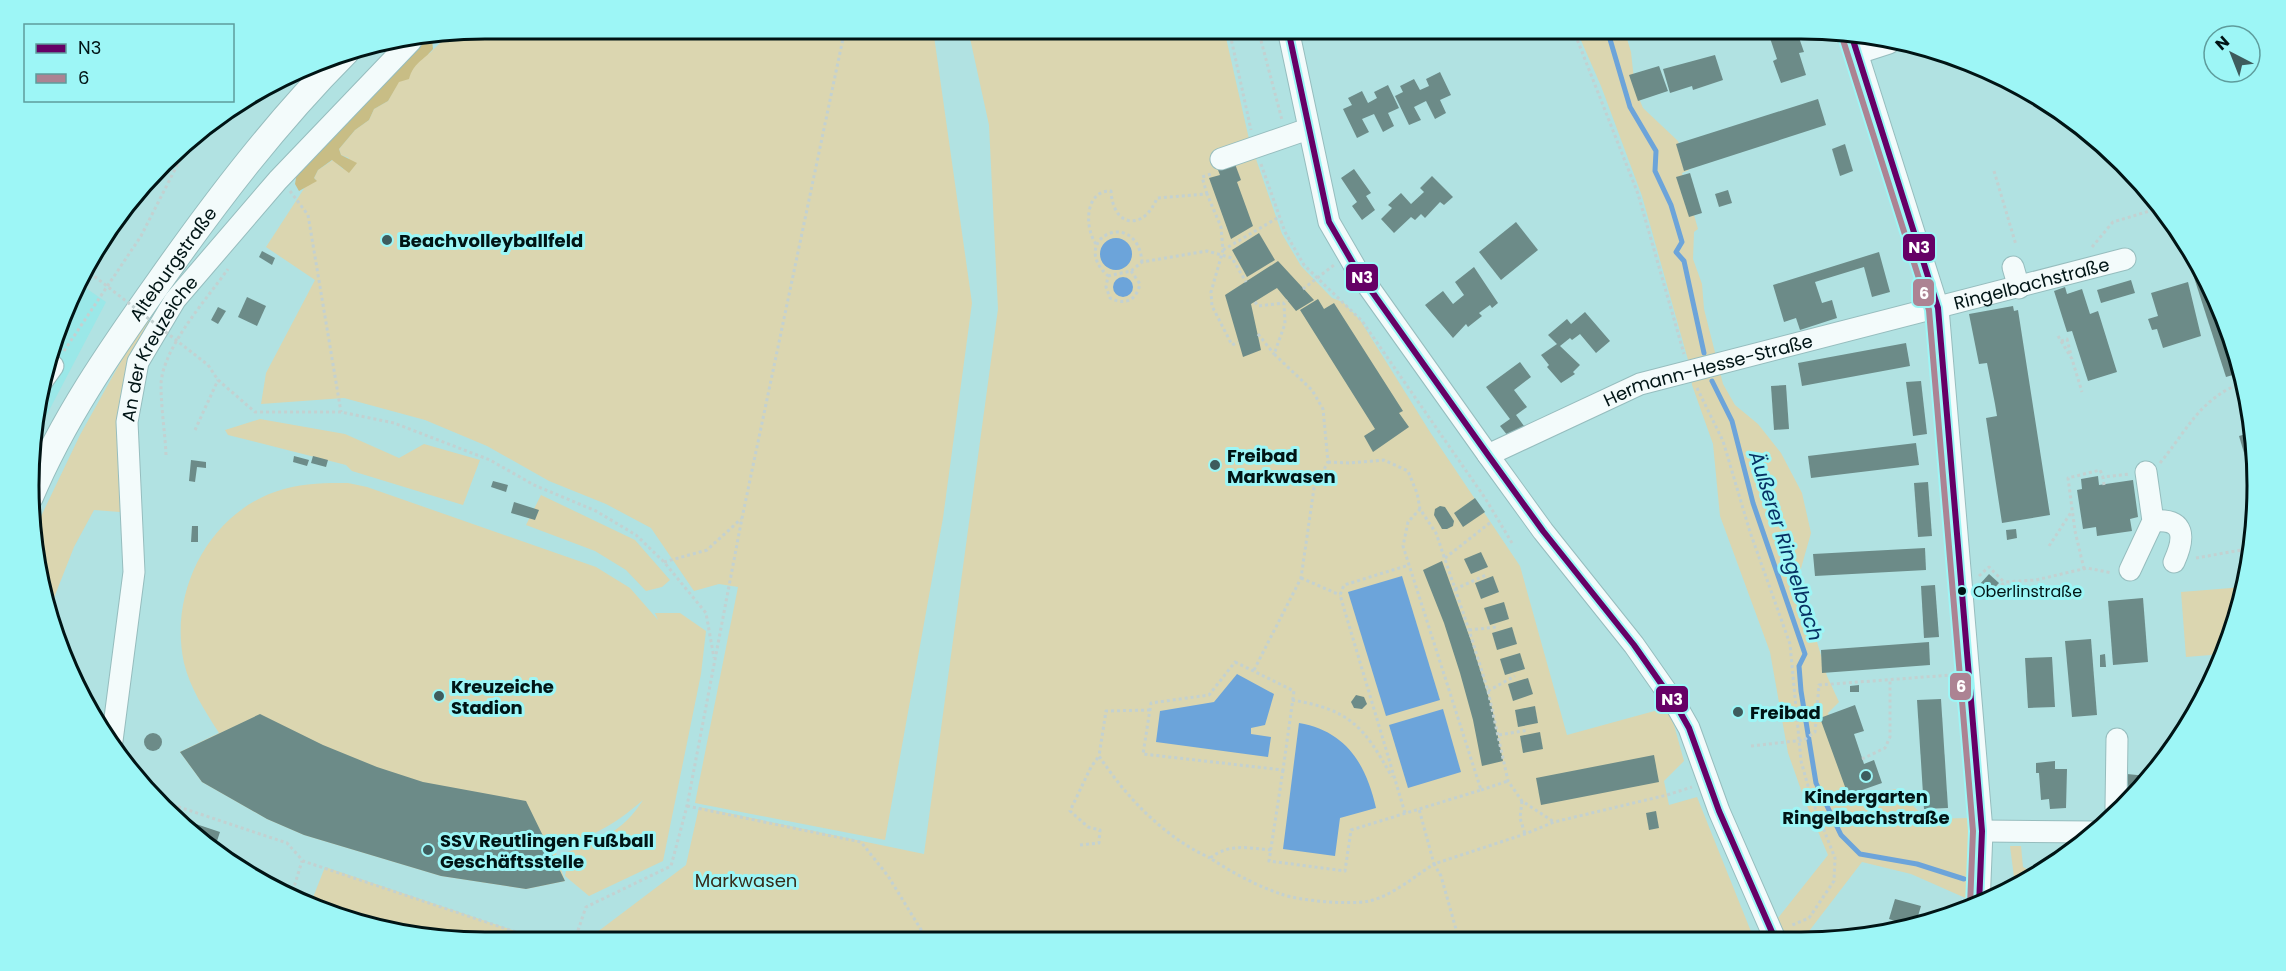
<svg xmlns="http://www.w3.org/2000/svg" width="2286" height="971" font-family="Poppins,sans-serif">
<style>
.built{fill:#9ae8e8}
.green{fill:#dbd6b0}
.forest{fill:#c8bd85}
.water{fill:#6ca4da}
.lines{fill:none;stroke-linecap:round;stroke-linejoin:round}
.stream{stroke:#6ca4da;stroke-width:5}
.building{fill:#6c8b88}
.minor-casing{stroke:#96bdbe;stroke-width:23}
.major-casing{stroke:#96bdbe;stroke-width:28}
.path{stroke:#c3d1d1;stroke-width:3;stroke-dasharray:3 3;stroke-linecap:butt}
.minor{stroke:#f3fbfb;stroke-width:21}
.major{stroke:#f3fbfb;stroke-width:26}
.path-bridge{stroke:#c3d1d1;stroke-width:3;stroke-dasharray:3 3;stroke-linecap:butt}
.bus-1-casing{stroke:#9df6f6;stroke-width:10}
.bus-2-casing{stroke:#9df6f6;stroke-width:10}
.bus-1{stroke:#606;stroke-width:6}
.bus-2{stroke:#ac8393;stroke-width:6}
.poi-dot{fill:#3e5c5d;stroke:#9df6f6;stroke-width:2}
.bus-dot{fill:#001415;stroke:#9df6f6;stroke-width:2}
.labels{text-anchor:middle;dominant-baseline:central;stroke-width:6;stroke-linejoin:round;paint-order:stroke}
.bus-label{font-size:16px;fill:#001415;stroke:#9df6f6;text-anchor:start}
.poi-label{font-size:18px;font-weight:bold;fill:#001415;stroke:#9df6f6;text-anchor:start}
.street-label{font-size:18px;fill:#001415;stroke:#9df6f6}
.park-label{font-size:18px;fill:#362a19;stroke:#9df6f6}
.water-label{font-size:20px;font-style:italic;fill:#073062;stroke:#9df6f6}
.rim{fill:none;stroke:#001415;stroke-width:3}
.line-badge{stroke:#9df6f6;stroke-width:2}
.badge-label{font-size:16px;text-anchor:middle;font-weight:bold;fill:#fff}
</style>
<rect width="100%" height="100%" fill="#b1e2e2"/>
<polygon class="built" points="80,284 106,302 33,441 37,397"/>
<g class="green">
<polygon points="486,29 933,29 972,303 943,518 885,840 695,803 738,587 719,584 694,591 651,528 606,504 549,481 487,446 425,420 344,398 261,404 266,373 315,280 266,247 307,184 316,180 314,178 318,170 333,160 343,169 349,158 341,155 339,149 355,130 369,120 374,109 388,101 398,82 423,56 430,53 449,34"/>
<polygon points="968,29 1224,29 1249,139 1282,234 1301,266 1332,298 1343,302 1360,320 1430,432 1520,566 1567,735 1669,707 1684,761 1664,781 1669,805 1697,797 1754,939 584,942 686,865 699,807 924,854 998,309 989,125"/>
<polygon points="1576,29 1624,29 1631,52 1635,89 1643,108 1678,141 1689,170 1682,173 1698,229 1694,232 1693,259 1702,284 1704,309 1723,384 1735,405 1758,424 1781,453 1802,493 1811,533 1796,586 1800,607 1813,628 1827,676 1839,702 1828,713 1859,801 1895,789 1927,819 1969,818 1970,900 1911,874 1862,862 1803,939 1783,939 1774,923 1828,855 1805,801 1788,753 1770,652 1720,516 1713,444 1692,385 1690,367 1642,196 1601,86"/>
<polygon points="145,318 156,327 124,423 120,512 94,510 74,547 50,608 37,574 33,533 80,435"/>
<polygon points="260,419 345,434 399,458 424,444 480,460 463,505 352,471 346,465 228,435 225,430"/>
<path d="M348,483L367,487L596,567L630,588L658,620L655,613H680L706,631L701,674L663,861L589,896L565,876L567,866L560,854C595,845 624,831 643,800C613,826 592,837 554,847L565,881L526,889L441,876L304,835L267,819L202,782L180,752L219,733C205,711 190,688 184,663C168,590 211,509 284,489C306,483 326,483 348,483Z"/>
<polygon points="541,495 635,540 670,580 662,587 646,591 626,570 595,551 526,525"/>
<polygon points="2244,587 2233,633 2223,654 2186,657 2181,592"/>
<polygon points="2010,846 2021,846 2023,867 2035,873 2015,885"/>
<polygon points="325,867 521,933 546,942 485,942 338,918 310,905"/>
</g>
<path class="forest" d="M427,39L432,40L433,49C422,62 414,62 409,79L399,82L388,101L374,109L369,120L355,130L339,149L341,155L357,163L349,173L332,160L318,170L314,178L317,181L299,191L295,184L297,172L314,151L323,149L321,142Z"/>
<g class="water">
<circle cx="1116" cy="254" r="16"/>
<circle cx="1123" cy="287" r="10"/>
<polygon points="1402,576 1440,700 1386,716 1348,592"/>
<polygon points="1237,674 1274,694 1265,725 1251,728 1251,734 1271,737 1268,757 1156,742 1160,711 1214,702"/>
<polygon points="1443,709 1461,772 1408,788 1389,725"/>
<path d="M1299,723C1346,731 1366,764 1376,808L1340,818L1335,856L1283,849Z"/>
</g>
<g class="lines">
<g class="stream">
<polyline points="1607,29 1630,107 1656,151 1655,171 1671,205 1682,242 1676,252 1684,261 1704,353"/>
<polyline points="1712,381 1732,421 1753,503 1805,654 1799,666 1801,691 1816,783 1841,835 1860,854 1917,864 1964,879"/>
</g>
</g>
<g class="building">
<polygon points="1381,29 1401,29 1383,35"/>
<polygon points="1628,29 1649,29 1630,34"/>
<polygon points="1780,29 1796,29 1804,52 1799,53 1806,75 1781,83 1773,61 1777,59 1768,32"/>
<polygon points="1715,55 1723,80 1693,90 1692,86 1670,93 1663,69"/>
<polygon points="1659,66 1668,91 1638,101 1629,75"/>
<polygon points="1440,72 1451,95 1440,100 1446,113 1435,119 1426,101 1414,107 1421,120 1409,125 1395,96 1403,92 1400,86 1414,79 1420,90 1429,86 1426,79"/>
<polygon points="1388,85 1399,108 1388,113 1394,126 1383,132 1374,114 1362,119 1369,132 1357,138 1343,109 1352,105 1348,98 1362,91 1368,103 1377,98 1374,92"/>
<polygon points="1818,99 1826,125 1684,171 1676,144"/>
<polygon points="1845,144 1853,171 1840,176 1832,149"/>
<polygon points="1235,164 1241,180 1237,182 1253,226 1231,239 1209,178 1220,175 1218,170"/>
<polygon points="1354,169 1371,193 1366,196 1375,210 1362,220 1352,206 1357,202 1341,178"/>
<polygon points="1690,173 1702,213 1689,217 1676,177"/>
<polygon points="1432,176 1453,197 1444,205 1440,202 1425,218 1421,214 1415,220 1411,217 1394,233 1381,219 1392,208 1388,205 1401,193 1411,204 1424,192 1420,188"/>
<polygon points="1728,190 1732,203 1719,207 1715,194"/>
<polygon points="1516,222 1538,250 1501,280 1479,252"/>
<polygon points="1259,233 1275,260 1247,277 1232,250"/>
<polygon points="262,251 275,258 272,265 259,257"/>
<polygon points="1879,252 1890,292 1872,297 1864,267 1815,282 1822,303 1832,300 1837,318 1800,330 1796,318 1784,322 1773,285"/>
<polygon points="1278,261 1314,300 1296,311 1277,288 1251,304 1261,350 1243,357 1225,295"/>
<polygon points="2198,263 2211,284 2243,372 2226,377 2190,265"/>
<polygon points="1474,267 1498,303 1492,308 1490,305 1479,313 1482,316 1468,327 1466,324 1453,338 1425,305 1443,291 1453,304 1464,295 1455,282"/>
<polygon points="2131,280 2135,293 2101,303 2097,290"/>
<polygon points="2188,282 2201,336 2163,348 2157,329 2152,330 2148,319 2158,316 2151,293"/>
<polygon points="2065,287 2067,294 2082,289 2090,314 2098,311 2117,372 2088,381 2072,331 2067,332 2054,291"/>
<polygon points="247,297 266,306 257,326 238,317"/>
<polygon points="1318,299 1324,309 1334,303 1403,411 1399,413 1409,427 1373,452 1364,436 1375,429 1300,310"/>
<polygon points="2013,306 2014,311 2018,310 2050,515 2002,523 1986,418 1997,416 1995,404 1987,363 1979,364 1969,314"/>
<polygon points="218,307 226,311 218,324 211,320"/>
<polygon points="1585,312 1610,341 1596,353 1580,334 1572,340 1570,338 1560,346 1580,365 1573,372 1575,374 1561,383 1547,367 1549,365 1541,355 1557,344 1548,335 1567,319 1571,324"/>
<polygon points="1906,343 1910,366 1802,386 1798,363"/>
<polygon points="1520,362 1531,377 1514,390 1527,407 1516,415 1527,430 1512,441 1500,426 1510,419 1486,387"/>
<polygon points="1921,381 1927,434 1913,436 1906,382"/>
<polygon points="1786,385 1789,429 1774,430 1771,386"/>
<polygon points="2253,432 2256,459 2247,463 2239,436"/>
<polygon points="1916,443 1919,465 1811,478 1808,456"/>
<polygon points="294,456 309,460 307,466 293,462"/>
<polygon points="313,456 328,460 326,467 311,463"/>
<polygon points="191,460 206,462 206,468 197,467 195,482 189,481"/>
<polygon points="2098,476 2099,485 2133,480 2138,517 2130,519 2132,531 2097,536 2096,527 2083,529 2077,490 2082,489 2081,479"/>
<polygon points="493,481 508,485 506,492 491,487"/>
<polygon points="1928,482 1932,536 1918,537 1914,483"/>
<polygon points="1475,498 1485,512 1463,527 1454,513"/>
<polygon points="514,502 539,510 535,520 511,513"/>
<polygon points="1440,506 1445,507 1454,521 1453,526 1447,529 1442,529 1434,515 1435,509"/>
<polygon points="192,526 198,526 198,542 191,542"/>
<polygon points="2016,529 2017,538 2007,540 2006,530"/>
<polygon points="1925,548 1926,570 1815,576 1813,554"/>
<polygon points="1481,552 1488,567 1471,574 1464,559"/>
<polygon points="1442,561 1471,641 1492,708 1503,761 1482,766 1473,720 1460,673 1444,623 1423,570"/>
<polygon points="1989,574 1999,583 1990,593 1980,584"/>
<polygon points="1493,576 1499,592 1481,599 1475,583"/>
<polygon points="1935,585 1939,637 1924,638 1921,586"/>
<polygon points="2143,598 2148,662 2113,665 2108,601"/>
<polygon points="1504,602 1509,619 1490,625 1484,608"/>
<polygon points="1512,627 1517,644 1497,650 1492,633"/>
<polygon points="2091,639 2097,715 2072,717 2065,641"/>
<polygon points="1929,642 1930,665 1822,673 1821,650"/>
<polygon points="1520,653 1525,669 1505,675 1500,659"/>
<polygon points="2105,654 2106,667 2100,667 2100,655"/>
<polygon points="2052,657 2055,707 2028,708 2025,658"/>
<polygon points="1528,678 1533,694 1513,701 1508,684"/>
<polygon points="1859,685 1859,692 1850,692 1850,686"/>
<polygon points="1356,695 1364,697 1367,704 1362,709 1354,708 1351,702"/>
<polygon points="1941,699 1948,808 1924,809 1917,700"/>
<polygon points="1855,705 1864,731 1854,734 1864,764 1874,760 1882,783 1848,795 1820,718"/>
<polygon points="1535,706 1538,723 1518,727 1515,710"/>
<polygon points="260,714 323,745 377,767 423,782 526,801 565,881 526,889 441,876 304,835 267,819 202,782 180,752"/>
<polygon points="1540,732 1543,749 1523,753 1520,736"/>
<circle cx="153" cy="742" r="9"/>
<polygon points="1654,755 1659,782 1541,805 1536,778"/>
<polygon points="2055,761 2055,769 2067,769 2066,808 2050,809 2049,799 2041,800 2039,773 2036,773 2036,763"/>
<polygon points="2127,774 2147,776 2129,794"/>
<polygon points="1656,811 1659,828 1649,830 1646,813"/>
<polygon points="184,820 220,832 214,850 184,829 182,827"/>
<polygon points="1895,899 1921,906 1918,916 1931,920 1893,930 1895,921 1889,919"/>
</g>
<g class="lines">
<g class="minor-casing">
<g id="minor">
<polyline points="1288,29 1329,222 1358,272 1488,455 1543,531 1634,645 1676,705 1689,728 1719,811 1775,939"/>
<polyline points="1852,37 1938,308 1982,831 1979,906"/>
<polyline points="1858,53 1889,43"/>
<polyline points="1221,159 1308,129"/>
<polyline points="2013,267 2019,288"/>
<polyline points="43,380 53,366"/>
<path id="s1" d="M1488,455L1640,384L2125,259"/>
<path d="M2153,521C2186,518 2185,538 2174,562"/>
<polyline points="2130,570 2153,521 2146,472"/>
<path id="s2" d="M112,741L134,572L127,422L138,362L175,300L278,180L411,41"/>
<polyline points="2116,808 2117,739"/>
<polyline points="1982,831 2094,832"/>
</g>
</g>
<g class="major-casing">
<g id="major">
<path id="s3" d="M30,497C63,419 110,351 159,282C216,201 276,122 346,52"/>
</g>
</g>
<g class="path">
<polyline points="1229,29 1251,130"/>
<polyline points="1258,29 1282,120"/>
<polyline points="1573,29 1638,194 1684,354"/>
<polyline points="1261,164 1285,232 1304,265 1362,321 1485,498 1512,543"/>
<polyline points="1994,171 2016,245"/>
<polyline points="290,191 308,215 341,412"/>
<polyline points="1207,194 1202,177 1211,174"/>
<path d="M1096,244C1084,227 1085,190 1111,191C1113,228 1144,231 1157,198L1207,194L1221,227L1223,250L1211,292L1212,306L1232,345L1238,342"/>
<polyline points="2092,247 2113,222 2163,207"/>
<polyline points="1223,250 1279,217"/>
<polyline points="88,263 100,245"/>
<path d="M1131,271L1140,284C1136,300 1126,306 1110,298L1106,287L1108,276C1067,239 1137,206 1142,262"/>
<polyline points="1108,276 1131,271 1142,262 1207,251 1232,258 1246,282"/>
<polyline points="1303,289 1334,265"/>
<polyline points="1255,302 1258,306 1284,303"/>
<polyline points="1258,334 1274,354"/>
<polyline points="2058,336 2072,359 2082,392"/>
<polyline points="2061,341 2067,339 2071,355"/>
<polyline points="64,351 141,236 192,136"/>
<polyline points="208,365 218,380 255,412 341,412 394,423 490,460 534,485 596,511 636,535 664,562 706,613 714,658"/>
<polyline points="1697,388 1723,441 1750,532 1790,644 1801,761 1812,800 1835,858 1834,881 1809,918 1790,926"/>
<polyline points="195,430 218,380"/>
<path d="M166,455C165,432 161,408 161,385C162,348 207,299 228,269"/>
<polyline points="1328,462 1350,463 1384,460 1408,471 1417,493 1420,509 1436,533 1469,630 1488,691 1508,781 1522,801 1554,822"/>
<path d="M2160,463C2188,429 2200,398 2244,382"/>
<polyline points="2104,485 2103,477 2130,474"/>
<polyline points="2049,546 2072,511"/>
<polyline points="1445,558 1491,522"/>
<polyline points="2196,558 2253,548"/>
<polyline points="664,562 707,550 741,519"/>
<polyline points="2084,569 2075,531 2068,478 2100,470 2103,477"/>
<polyline points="1979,576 1989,567 2004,582"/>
<polyline points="1301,578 1340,595"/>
<polyline points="1455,589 1486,575"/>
<polyline points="1980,592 1987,599 2005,582 2036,580 2087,568 2112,573"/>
<polyline points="1469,630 1497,627"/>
<polygon points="1235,662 1294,691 1283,770 1143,754 1151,703 1209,695"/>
<polyline points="1254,670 1301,578 1314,488 1328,462 1323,409 1312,390 1274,354 1285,324 1284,303 1287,300"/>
<polyline points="1488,691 1515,676"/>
<path d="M1292,700C1351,710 1364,727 1392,777"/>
<path d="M1150,710L1106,711L1099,756C1127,798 1164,837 1210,858"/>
<polyline points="1499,735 1528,730"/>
<polyline points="1751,746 1804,740 1815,732 1819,685 1951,675"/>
<polyline points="1862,759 1885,748 1890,737 1890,680"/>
<polyline points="1283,770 1269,861 1345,871 1351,830 1481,790 1403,546 1408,522 1420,509"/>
<polyline points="1481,790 1508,781"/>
<polyline points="161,801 287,843 303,861 546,942"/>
<polyline points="1522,801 1520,818 1525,834"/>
<polyline points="687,806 861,842 888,876 928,941"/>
<polyline points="1405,813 1340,595 1344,585 1409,565"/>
<polyline points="1080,845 1099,843 1100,830 1088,827 1070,811 1091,767 1099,756"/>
<path d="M1271,850C1248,848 1230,843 1210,858C1231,872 1257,886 1281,894C1300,901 1349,905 1369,901C1392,896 1415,876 1434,864L1419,809"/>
<polyline points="291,897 302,861"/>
<polyline points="1459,940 1441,876 1434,864 1525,834 1554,822 1667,795 1692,787"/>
<polyline points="574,942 586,907 671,866 687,806 742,518 845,29"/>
</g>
<use href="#minor" class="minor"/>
<use href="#major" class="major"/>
<polyline class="path-bridge" points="85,269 208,365"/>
<g class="bus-1-casing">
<g id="bus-1">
<polyline points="1288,29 1329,222 1358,272 1488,455 1543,531 1634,645 1676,705 1689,728 1719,811 1775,939"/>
<polyline points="1852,37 1938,308 1982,831 1979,906"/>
</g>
</g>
<g class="bus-2-casing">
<polyline id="bus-2" points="1843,40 1929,310 1973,831 1970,906"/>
</g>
<use href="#bus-1" class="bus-1"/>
<use href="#bus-2" class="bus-2"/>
</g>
<g class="poi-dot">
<circle cx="387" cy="240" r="6"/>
<circle cx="1215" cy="465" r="6"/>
<circle cx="439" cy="696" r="6"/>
<circle cx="1738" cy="712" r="6"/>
<circle cx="1866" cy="776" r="6"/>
<circle cx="428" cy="850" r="6"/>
</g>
<circle class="bus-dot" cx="1962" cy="591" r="5"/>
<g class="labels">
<g class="bus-label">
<text x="1973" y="591">Oberlinstraße</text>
</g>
<g class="poi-label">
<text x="399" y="240">Beachvolleyballfeld</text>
<text x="1227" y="455">Freibad<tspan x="1227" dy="21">Markwasen</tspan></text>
<text x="451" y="686">Kreuzeiche<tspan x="451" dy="21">Stadion</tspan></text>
<text x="1750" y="712">Freibad</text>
<text x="1866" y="796" text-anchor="middle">Kindergarten<tspan x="1866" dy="21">Ringelbachstraße</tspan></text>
<text x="440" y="840">SSV Reutlingen Fußball<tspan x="440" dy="21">Geschäftsstelle</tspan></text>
</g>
<g class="street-label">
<text stroke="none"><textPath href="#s3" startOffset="274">Alteburgstraße</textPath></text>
<text stroke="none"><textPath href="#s1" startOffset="572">Ringelbachstraße</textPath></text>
<text stroke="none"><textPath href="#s2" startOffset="402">An der Kreuzeiche</textPath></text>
<text stroke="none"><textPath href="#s1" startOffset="237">Hermann-Hesse-Straße</textPath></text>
</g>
<g class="park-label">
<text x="746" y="880">Markwasen</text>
</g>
<g class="water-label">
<text transform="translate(1786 546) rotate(72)">Äußerer Ringelbach</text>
</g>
</g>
<path d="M0 0H2286V971H0ZM485 39H1801A446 446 0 0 1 2247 485V486A446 446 0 0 1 1801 932H485A446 446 0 0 1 39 486V485A446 446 0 0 1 485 39Z" fill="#9df6f6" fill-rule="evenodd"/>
<path class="rim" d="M485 39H1801A446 446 0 0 1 2247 485V486A446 446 0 0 1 1801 932H485A446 446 0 0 1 39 486V485A446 446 0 0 1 485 39Z"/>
<g class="line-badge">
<rect x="1902" y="233" width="34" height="29" rx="6" fill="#606"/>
<rect x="1345" y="263" width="34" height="29" rx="6" fill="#606"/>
<rect x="1912" y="278" width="23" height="29" rx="6" fill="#ac8393"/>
<rect x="1949" y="672" width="23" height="29" rx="6" fill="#ac8393"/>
<rect x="1655" y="685" width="34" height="28" rx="6" fill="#606"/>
</g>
<g class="badge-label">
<text x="1919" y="253">N3</text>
<text x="1362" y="283">N3</text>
<text x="1924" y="299">6</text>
<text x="1961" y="692">6</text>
<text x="1672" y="705">N3</text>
</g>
<rect x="24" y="24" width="210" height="78" fill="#9df6f6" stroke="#5e9c9c" stroke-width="1.5"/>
<rect x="36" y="44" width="30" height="9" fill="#660066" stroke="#5e9c9c" stroke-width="1.5"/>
<text x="78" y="54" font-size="18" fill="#001415">N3</text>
<rect x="36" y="74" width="30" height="9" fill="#ac8393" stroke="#5e9c9c" stroke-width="1.5"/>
<text x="78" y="84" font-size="18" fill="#001415">6</text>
<g transform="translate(2232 54) rotate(318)"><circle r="28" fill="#9df6f6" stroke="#5e9c9c" stroke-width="1.5"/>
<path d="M0-4.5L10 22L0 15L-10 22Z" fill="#3e5c5d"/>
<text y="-9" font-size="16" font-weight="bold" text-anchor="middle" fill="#001415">N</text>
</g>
</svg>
